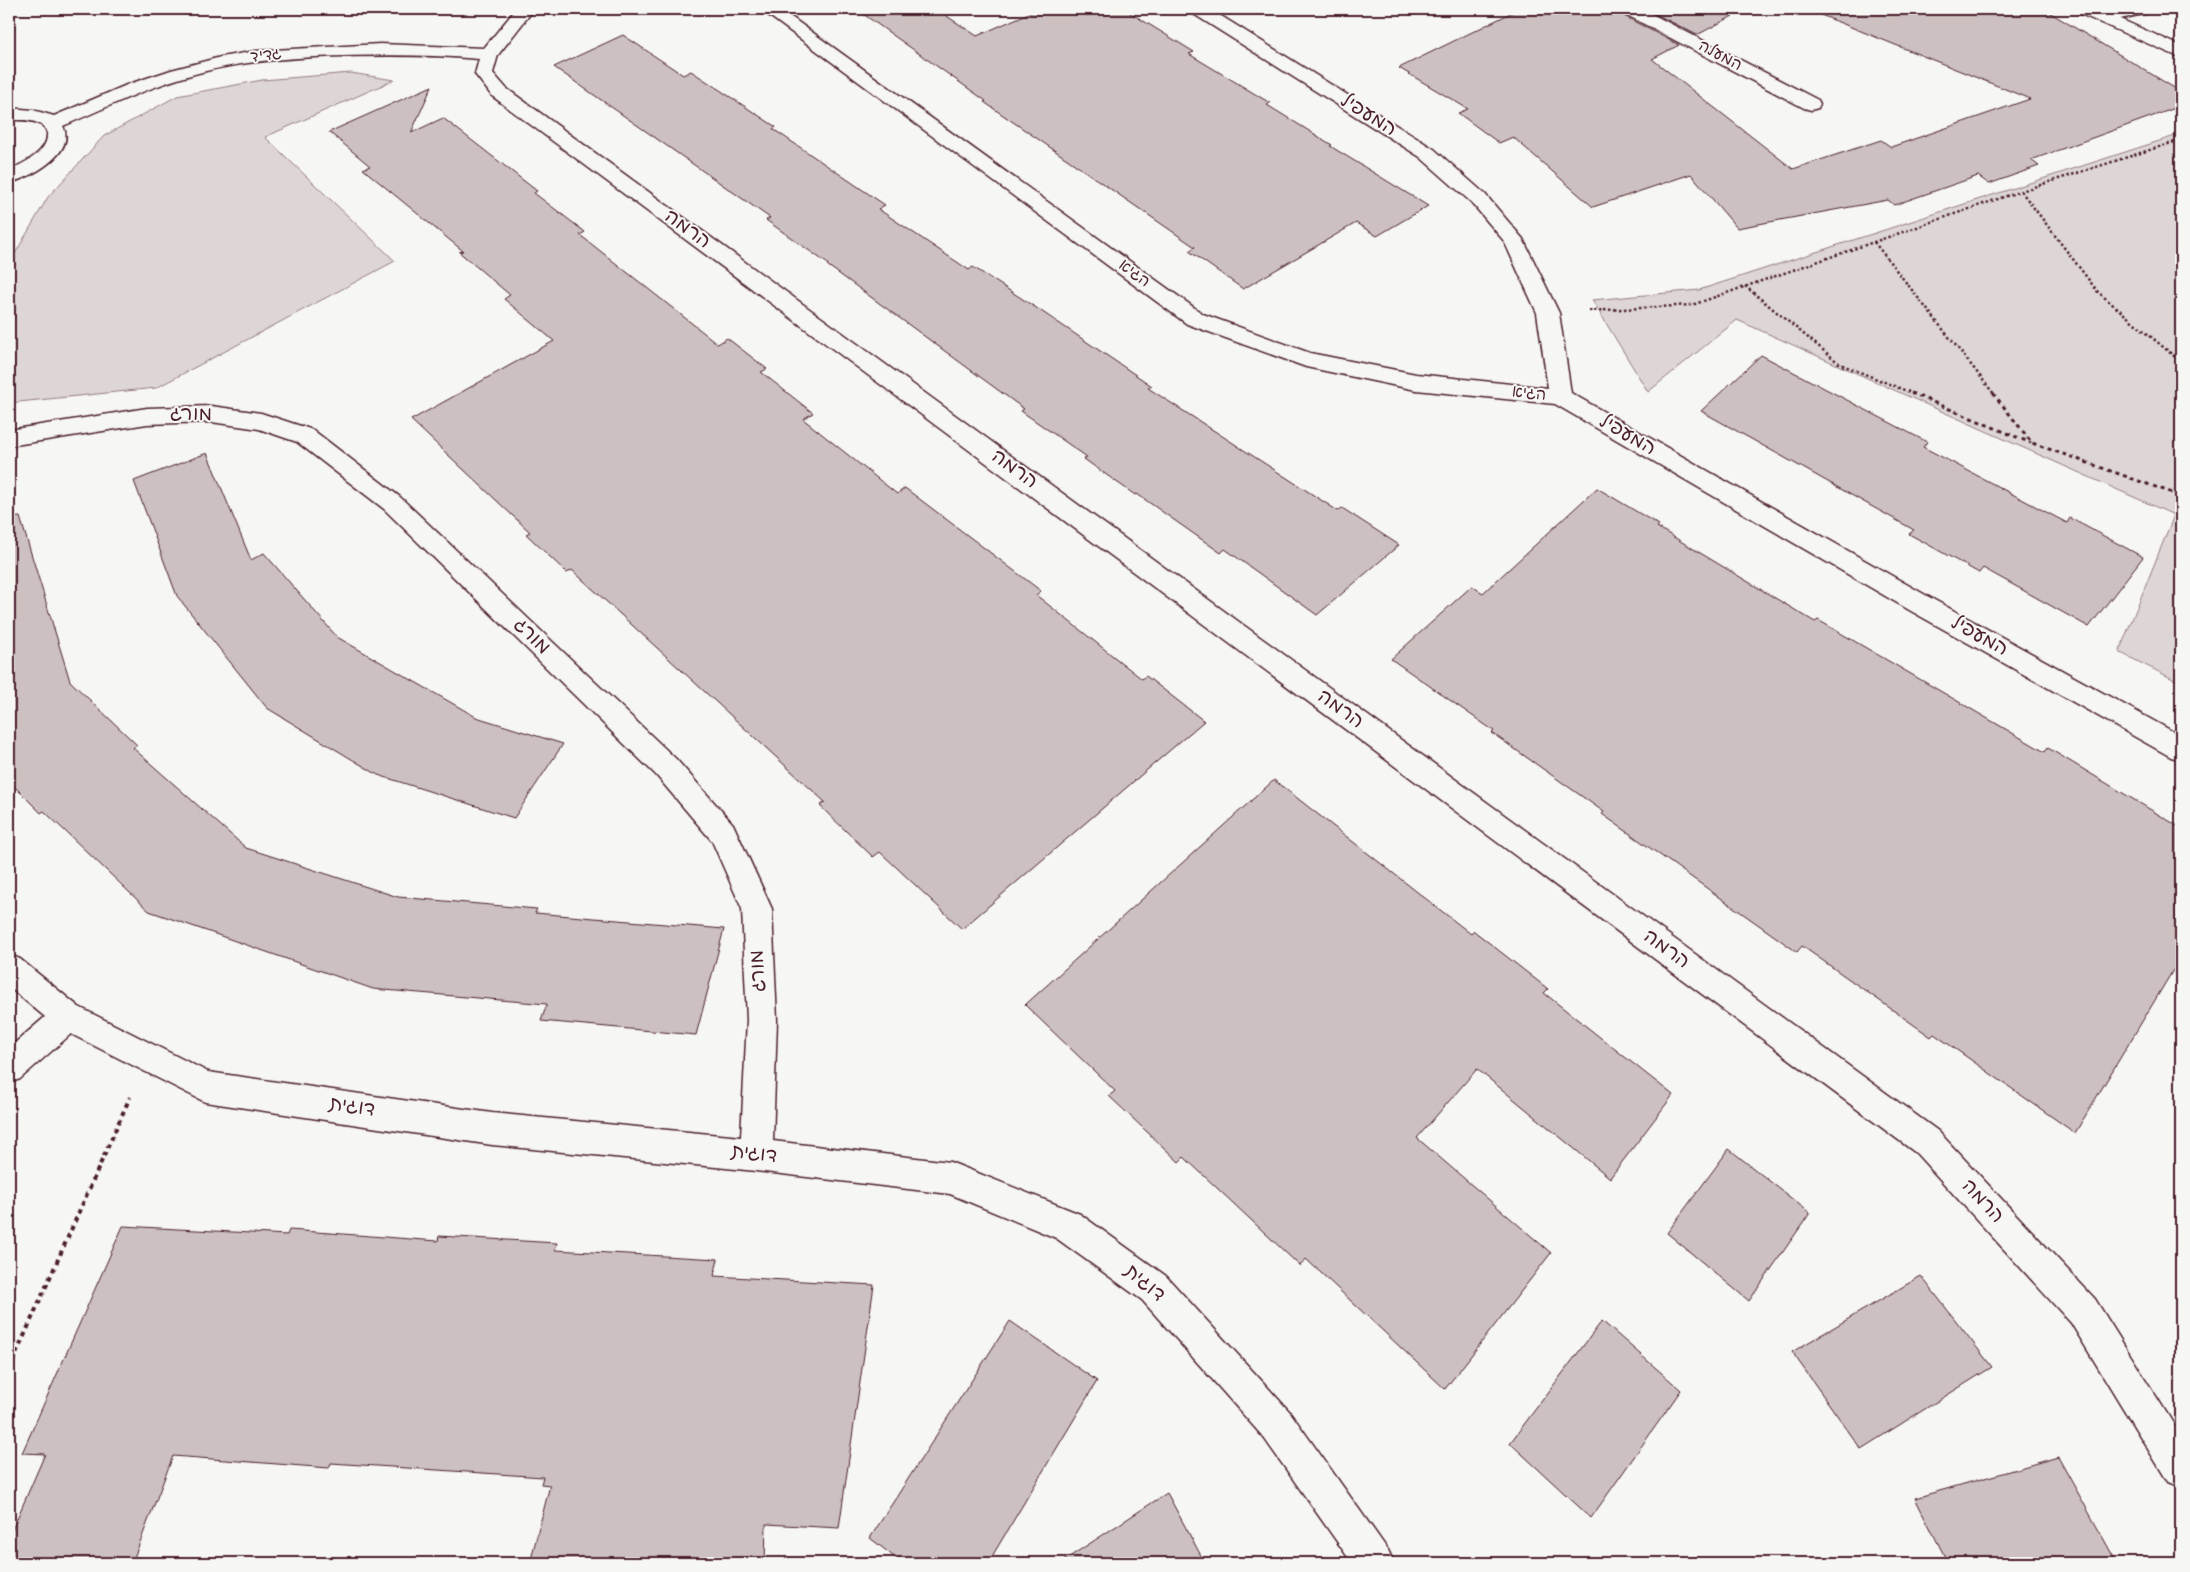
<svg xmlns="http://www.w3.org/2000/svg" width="2190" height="1572" font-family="'Indie Flower','Playpen Sans Hebrew',sans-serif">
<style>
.green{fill:#ddd6d5;stroke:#947a80}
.building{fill:#ccc1c0;stroke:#4a1f2b}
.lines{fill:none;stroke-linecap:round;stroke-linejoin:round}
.minor-casing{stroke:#4a1f2b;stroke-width:3}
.path-far2{stroke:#4a1f2b;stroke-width:2.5;stroke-dasharray:2.5 2.5;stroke-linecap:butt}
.path-far1{stroke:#4a1f2b;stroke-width:3;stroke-dasharray:4 4;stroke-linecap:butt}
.path{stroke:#4a1f2b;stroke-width:4;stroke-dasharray:4.5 4.5;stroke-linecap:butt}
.minor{fill:#f6f6f2;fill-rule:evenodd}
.labels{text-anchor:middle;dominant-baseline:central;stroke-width:4;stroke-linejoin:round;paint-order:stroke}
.far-street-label{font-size:16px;fill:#4a1f2b;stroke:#f6f6f2}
.street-label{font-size:20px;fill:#4a1f2b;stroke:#f6f6f2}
</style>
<rect width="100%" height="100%" fill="#f6f6f2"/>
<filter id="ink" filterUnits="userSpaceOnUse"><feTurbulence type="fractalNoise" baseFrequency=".02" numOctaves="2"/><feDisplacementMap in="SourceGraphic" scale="10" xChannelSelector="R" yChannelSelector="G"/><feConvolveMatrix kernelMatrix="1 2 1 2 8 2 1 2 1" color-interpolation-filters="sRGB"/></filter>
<g filter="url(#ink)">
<g class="green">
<polygon points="351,73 394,80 265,137 395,261 156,388 9,403 9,264 48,197 104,136 177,96 262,80"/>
<polygon points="2181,134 2181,683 2119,652 2174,515 1737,320 1648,392 1592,300 1699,290"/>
</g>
<g class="building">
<polygon points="856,9 936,9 977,36 1038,9 1124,9 1194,52 1189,54 1270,103 1267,105 1332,145 1330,146 1428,206 1377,236 1356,223 1243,289 1189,251 1195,247 984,102 986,101"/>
<polygon points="1519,9 1618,9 1622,15 1679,45 1652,59 1793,169 1881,140 1891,147 2030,99 1811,11 1811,9 2044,9 2181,92 2181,106 2031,160 2039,166 1989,184 1978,176 1894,205 1888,200 1737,228 1691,174 1593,207 1513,137 1499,143 1458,113 1468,109 1399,68"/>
<polygon points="1646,9 1746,9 1697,35"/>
<polygon points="623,35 683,75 691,71 776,127 773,129 885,205 878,209 969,270 973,267 1041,311 1152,386 1148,388 1338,511 1342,508 1399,545 1317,615 1225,549 1221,553 1137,494 1135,495 1084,459 1087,457 1021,411 1024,409 827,265 828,264 766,220 770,218 554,67"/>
<polygon points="432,86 411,133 443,118 537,191 534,193 585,232 580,235 718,344 727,338 767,369 761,372 813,413 803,419 897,494 905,488 1041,591 1036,595 1142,679 1146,676 1204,721 962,929 880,852 873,857 820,806 825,802 572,570 567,573 526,534 530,532 411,420 554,341 504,299 510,295 459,252 463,251 363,169 370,166 329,132"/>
<polygon points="1761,355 1927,442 1923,447 2067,523 2070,518 2143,557 2089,627 1983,568 1979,573 1909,534 1914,530 1701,411"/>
<polygon points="207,453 251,560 264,553 337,637 476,717 563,744 514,818 378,775 267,708 177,596 134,481"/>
<polygon points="1597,488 1659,525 1657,527 1815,622 1818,620 2045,752 2048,748 2181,828 2181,957 2075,1133 1934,1034 1931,1037 1802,946 1797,952 1602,814 1604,812 1492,733 1494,731 1391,659 1472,586 1483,593"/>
<polygon points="20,517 70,681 137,745 133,748 246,848 398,897 537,909 535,913 724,929 696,1035 541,1021 547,1004 373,989 149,911 44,811 41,813 9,781 9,518"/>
<polygon points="1274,780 1471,934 1474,931 1548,989 1544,993 1673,1095 1610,1178 1477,1069 1417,1138 1551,1253 1445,1389 1306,1259 1300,1266 1184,1157 1179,1162 1109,1096 1115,1091 1025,1005"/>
<polygon points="1729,1149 1810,1213 1749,1301 1667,1233"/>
<polygon points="123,1226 287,1235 289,1230 438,1241 439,1236 557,1243 555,1250 718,1259 714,1276 874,1285 839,1528 766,1524 765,1563 530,1563 550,1485 541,1484 543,1477 331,1463 329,1468 173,1456 132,1563 9,1563 9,1537 45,1454 22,1453"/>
<polygon points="1921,1276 1992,1367 1861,1449 1792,1352"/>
<polygon points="1010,1321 1097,1381 988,1563 902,1563 870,1538"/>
<polygon points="1602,1321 1681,1390 1591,1518 1510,1443"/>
<polygon points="2058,1457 2117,1563 1948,1563 1915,1498"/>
<polygon points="1167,1493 1205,1563 1060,1563"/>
</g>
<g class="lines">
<g class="minor-casing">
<g id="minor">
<path d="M516,9H534L498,55L493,73L506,88L1938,1131L2095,1299L2181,1436V1487L2168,1482L2071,1323L1916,1153L492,96L475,74L479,59C424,54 370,55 315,57C278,59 242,62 206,71C156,83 110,106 63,126C77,153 30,178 9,183V170C23,164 49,152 47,133C46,129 44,126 40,124C31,119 19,120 9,120V108L33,110L54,116L129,84L171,70L221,57L256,51L380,44L484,48Z"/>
<polygon points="760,9 780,9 1203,314 1310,353 1416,374 1548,388 1537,313 1504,241 1471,202 1420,157 1192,13 1189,9 1210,9 1434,149 1485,194 1523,239 1559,313 1571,393 1929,597 2181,736 2181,760 2171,757 1911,611 1555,404 1416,390 1306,367 1187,324"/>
<polygon points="1620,9 1642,9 1818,100 1820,104 1818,108 1811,110 1804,108 1623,13"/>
<polygon points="2075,9 2098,9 2104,12 2118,9 2150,9 2148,13 2120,19 2181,46 2181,58 2078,13"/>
<polygon points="211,406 261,413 313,430 400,497 676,759 733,824 772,909 777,1020 773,1141 950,1162 1080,1214 1166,1276 1290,1412 1388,1550 1394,1563 1352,1563 1264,1438 1142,1300 1056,1238 950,1194 756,1171 492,1145 205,1102 71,1034 20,1079 9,1083 9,1048 45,1017 9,987 9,955 20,959 79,1007 208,1072 492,1113 741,1137 747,1020 742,909 712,841 656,775 384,509 297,442 259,429 211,422 147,424 9,446 9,430 147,408"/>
</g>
</g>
<g class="path-far2">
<polyline points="2021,191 2098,292 2181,362"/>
<polyline points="1874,242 1994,394"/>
<polyline points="1745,286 1840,364 1914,394"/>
<polyline points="1589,311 1692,305 2021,191 2181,140"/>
</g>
<g class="path-far1">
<polyline points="1911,393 2031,443"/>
<polyline points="1993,393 2032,443 2181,496"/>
</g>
<polyline class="path" points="9,1370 130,1097"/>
<use href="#minor" class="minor"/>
</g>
</g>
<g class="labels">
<g class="far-street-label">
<text transform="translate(266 56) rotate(-7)">גדיד</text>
<text transform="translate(1720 56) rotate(28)">המעלה</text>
<text transform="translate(1134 274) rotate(36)">הגיא</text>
<text transform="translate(1529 394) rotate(6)">הגיא</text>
</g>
<g class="street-label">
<text transform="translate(1368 116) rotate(32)">המעפיל</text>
<text transform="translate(687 230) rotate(36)">הרמה</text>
<text x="191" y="415">מורג</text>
<text transform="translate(1627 436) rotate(30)">המעפיל</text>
<text transform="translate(1014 470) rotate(36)">הרמה</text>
<text transform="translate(531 637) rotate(44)">מורג</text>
<text transform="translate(1979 637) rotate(29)">המעפיל</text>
<text transform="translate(1340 710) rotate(36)">הרמה</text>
<text transform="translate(1666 950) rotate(36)">הרמה</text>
<text transform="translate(759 971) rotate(-93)">מורג</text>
<text transform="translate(352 1108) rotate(8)">דוגית</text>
<text transform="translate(754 1155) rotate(6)">דוגית</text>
<text transform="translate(1982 1202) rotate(47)">הרמה</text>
<text transform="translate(1144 1284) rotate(40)">דוגית</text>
</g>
</g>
<rect width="2190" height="1572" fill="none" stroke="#f6f6f2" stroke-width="30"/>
<rect x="15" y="15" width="2160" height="1542" fill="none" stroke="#4a1f2b" stroke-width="2" filter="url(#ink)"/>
</svg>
